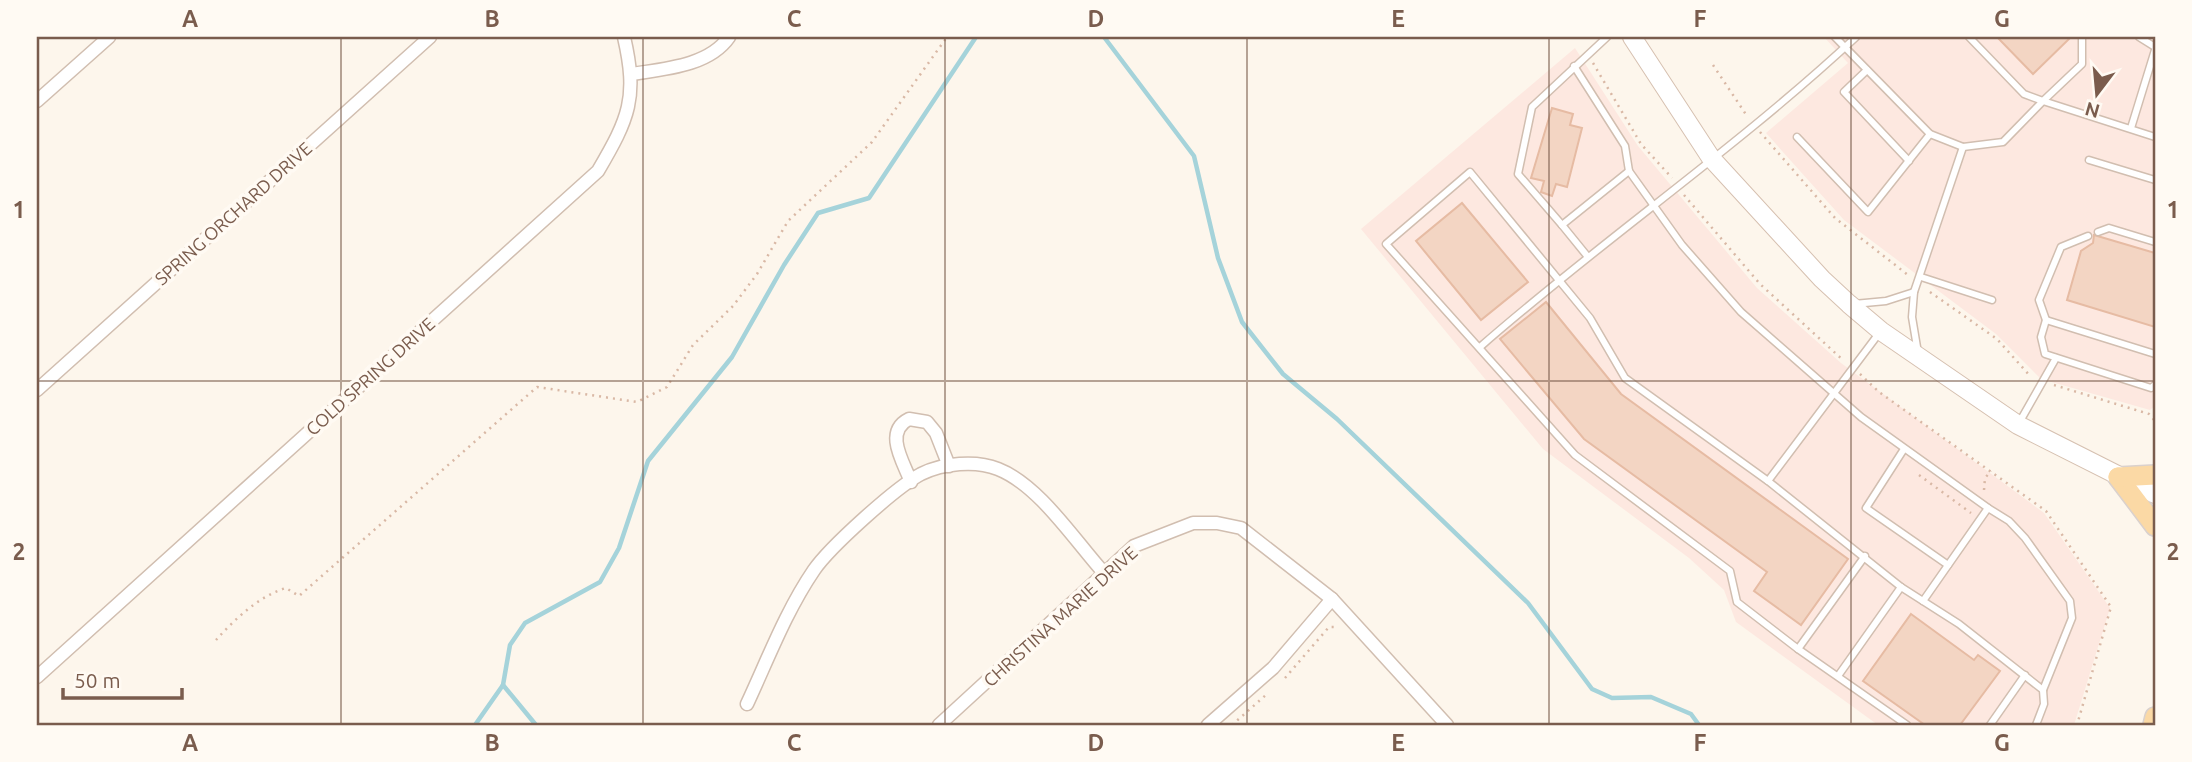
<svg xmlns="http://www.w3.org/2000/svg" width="2192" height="762" font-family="Ubuntu,sans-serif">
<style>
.commercial{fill:#fde8e0}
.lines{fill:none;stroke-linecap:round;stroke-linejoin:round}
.stream{stroke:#a5d3da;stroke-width:4.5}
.building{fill:#f3d5c3;stroke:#e6bba3;stroke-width:2}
.lane-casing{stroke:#d1beb0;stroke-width:9}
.street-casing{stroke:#d1beb0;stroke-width:15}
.secondary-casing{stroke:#d6c0b0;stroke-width:20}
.primary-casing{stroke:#dad1cd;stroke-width:22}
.path{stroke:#d9b8a5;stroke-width:2.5;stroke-dasharray:2 5;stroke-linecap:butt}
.lane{stroke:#fff;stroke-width:6}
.street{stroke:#fff;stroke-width:12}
.secondary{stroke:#fff;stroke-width:18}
.primary{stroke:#fbd9a5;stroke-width:19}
.grid{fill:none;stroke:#7a5c4d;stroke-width:2;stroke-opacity:0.55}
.labels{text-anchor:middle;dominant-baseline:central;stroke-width:7;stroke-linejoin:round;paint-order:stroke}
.street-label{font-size:18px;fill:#7a5c4d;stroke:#fffaf3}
.neatline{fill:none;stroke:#7a5c4d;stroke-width:2.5}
.grid-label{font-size:23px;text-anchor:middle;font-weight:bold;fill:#7a5c4d}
</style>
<rect width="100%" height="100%" fill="#fdf6ec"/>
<g class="commercial">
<polygon points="1824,37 2155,37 2155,406 2150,410 2041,379 1996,334 1844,220 1766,133 1848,63"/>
<polygon points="1575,48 1638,146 1757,288 1841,363 2044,513 2110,608 2074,725 1878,725 1736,622 1724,590 1689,558 1543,449 1361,229"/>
</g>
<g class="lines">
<g class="stream">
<polyline points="1104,37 1194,156 1218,258 1242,322 1283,374 1337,419 1528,603 1592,689 1612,698 1651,697 1691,714 1699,725"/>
<polyline points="503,685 536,725"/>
<polyline points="475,725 503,685 510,645 525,623 600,582 619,548 648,461 732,357 784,265 818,213 869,198 976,37"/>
</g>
</g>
<g class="building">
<polygon points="1997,37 2071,37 2033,74"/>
<polygon points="1552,108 1573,114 1570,125 1582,128 1567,187 1556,184 1552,196 1541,192 1544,181 1531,178"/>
<polygon points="1462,203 1528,282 1481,320 1416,241"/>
<polygon points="2094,235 2155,253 2155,327 2067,300 2081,251 2093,243"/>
<polygon points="1546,302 1621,394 1848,559 1801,625 1754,591 1767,572 1584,439 1500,339"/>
<polygon points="1911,614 1974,660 1978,655 2000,671 1960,725 1925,725 1863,681"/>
</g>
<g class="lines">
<g class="lane-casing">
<g id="lane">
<polyline points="1835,37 1930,134 1963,147 2003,142 2043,101 2024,94 1969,37"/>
<polyline points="2082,37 2082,64 2043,101 2155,137"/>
<polyline points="2139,37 2155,47"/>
<polyline points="1574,66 1625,146 1629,171 1682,245 1741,312 1861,417 1988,508"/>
<polyline points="1867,70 1844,92 1909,161"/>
<polyline points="2131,128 2155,50"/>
<polyline points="1797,137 1868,212 1930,134"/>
<polyline points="2089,160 2155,180"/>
<polyline points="1562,225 1518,174 1532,107 1607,37"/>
<polyline points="2098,232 2109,228 2155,242"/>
<polyline points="1588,257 1562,225 1629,171"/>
<polyline points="1921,277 1992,300"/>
<polyline points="1854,304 1886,301 1914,292"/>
<polyline points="2046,320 2039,300 2061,247 2088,236"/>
<path d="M1480,347C1602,240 1737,148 1856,37"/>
<polyline points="1918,353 1912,317 1914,292 1963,147"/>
<polyline points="2155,354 2046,320 2041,337 2045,354 2151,388 2155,385"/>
<polyline points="2019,423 2056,358"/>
<polyline points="1904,449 1866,508 1948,565"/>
<polyline points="1768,481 1880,332"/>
<polyline points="1923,601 1988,508 2009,521 2025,538 2070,601 2072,618 2043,690"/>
<polyline points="1798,649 1865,556"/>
<polyline points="1838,676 1901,587"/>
<polyline points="1907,725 1798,649 1737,602 1730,571 1575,455 1386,244 1470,172 1590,318 1625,378 1768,481 1901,587 1959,624 2043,690 2044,704 2036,725"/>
<polyline points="1990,725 2025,675"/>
</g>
</g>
<g class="street-casing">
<g id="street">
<path d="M632,74C664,69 709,66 729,37"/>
<polyline points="37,101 109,37"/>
<polyline points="37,390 430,37"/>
<path d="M911,482C904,463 883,432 909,419L927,422L936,433L949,466"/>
<path d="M37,677L598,171C629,118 638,98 624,37"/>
<path d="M747,704C768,659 786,611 814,570C830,547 895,488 921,474C943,463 976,460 998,469C1039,485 1075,541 1104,573"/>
<polyline points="939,725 1134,546 1193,523 1217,523 1241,528 1332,599 1447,725"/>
<polyline points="1208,725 1273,668 1332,599"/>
</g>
</g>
<g class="secondary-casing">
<polyline id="secondary" points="1632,37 1711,158 1822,279 1849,304 1881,331 2018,425 2155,494"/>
</g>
<g class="primary-casing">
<g id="primary">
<polyline points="2118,477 2155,526"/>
<polyline points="2118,477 2155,475"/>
<polyline points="2153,725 2155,717"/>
</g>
</g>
<g class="path">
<polyline points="1593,63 1641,144 1672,178"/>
<polyline points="1713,65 1747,116"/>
<polyline points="1760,132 1835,218 1908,275"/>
<polyline points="1684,195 1760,284 1844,361"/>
<polyline points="1930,292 1997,339 2031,377"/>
<polyline points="1860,374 1879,392 2046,511 2111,607 2077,725"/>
<polyline points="2054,385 2149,414 2155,421"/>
<polyline points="1919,475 1971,513"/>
<polyline points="1984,490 1985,478 1991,471"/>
<path d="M216,640C235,619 259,596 286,588L299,596L537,387L637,402L667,387L693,345L733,306L757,274L788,221L872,142L947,37"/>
<polyline points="1285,678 1329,627 1338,627"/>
<polyline points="1232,725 1267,694"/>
</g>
<use href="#lane" class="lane"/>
<use href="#street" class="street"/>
<use href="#secondary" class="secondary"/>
<use href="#primary" class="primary"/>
</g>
<path class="grid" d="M341,37V725M643,37V725M945,37V725M1247,37V725M1549,37V725M1851,37V725M37,381H2155"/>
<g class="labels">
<g class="street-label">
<text transform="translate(233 213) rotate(-42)">SPRING ORCHARD DRIVE</text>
<text transform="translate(370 376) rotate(-42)">COLD SPRING DRIVE</text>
<text transform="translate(1060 616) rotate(-42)">CHRISTINA MARIE DRIVE</text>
</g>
</g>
<rect width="2192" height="762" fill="none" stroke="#fffaf3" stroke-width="77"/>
<g transform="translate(2097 94) rotate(196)" stroke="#fffaf3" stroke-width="5" paint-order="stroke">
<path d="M0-5L12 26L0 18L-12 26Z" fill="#7a5c4d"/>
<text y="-10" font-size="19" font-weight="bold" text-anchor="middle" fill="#7a5c4d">N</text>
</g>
<path d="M63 688v10h119v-10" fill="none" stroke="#7a5c4d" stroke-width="3.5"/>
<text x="74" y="688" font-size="21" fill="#7a5c4d" stroke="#fffaf3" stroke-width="5" paint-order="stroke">50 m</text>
<rect x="38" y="38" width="2116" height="686" class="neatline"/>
<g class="grid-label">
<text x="190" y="27">A</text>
<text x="492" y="27">B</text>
<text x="794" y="27">C</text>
<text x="1096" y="27">D</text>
<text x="1398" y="27">E</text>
<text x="1700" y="27">F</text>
<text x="2002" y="27">G</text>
<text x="19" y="218">1</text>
<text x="2173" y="218">1</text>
<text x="19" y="560">2</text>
<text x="2173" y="560">2</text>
<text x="190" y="751">A</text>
<text x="492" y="751">B</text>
<text x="794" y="751">C</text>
<text x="1096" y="751">D</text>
<text x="1398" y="751">E</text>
<text x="1700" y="751">F</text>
<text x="2002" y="751">G</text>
</g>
</svg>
